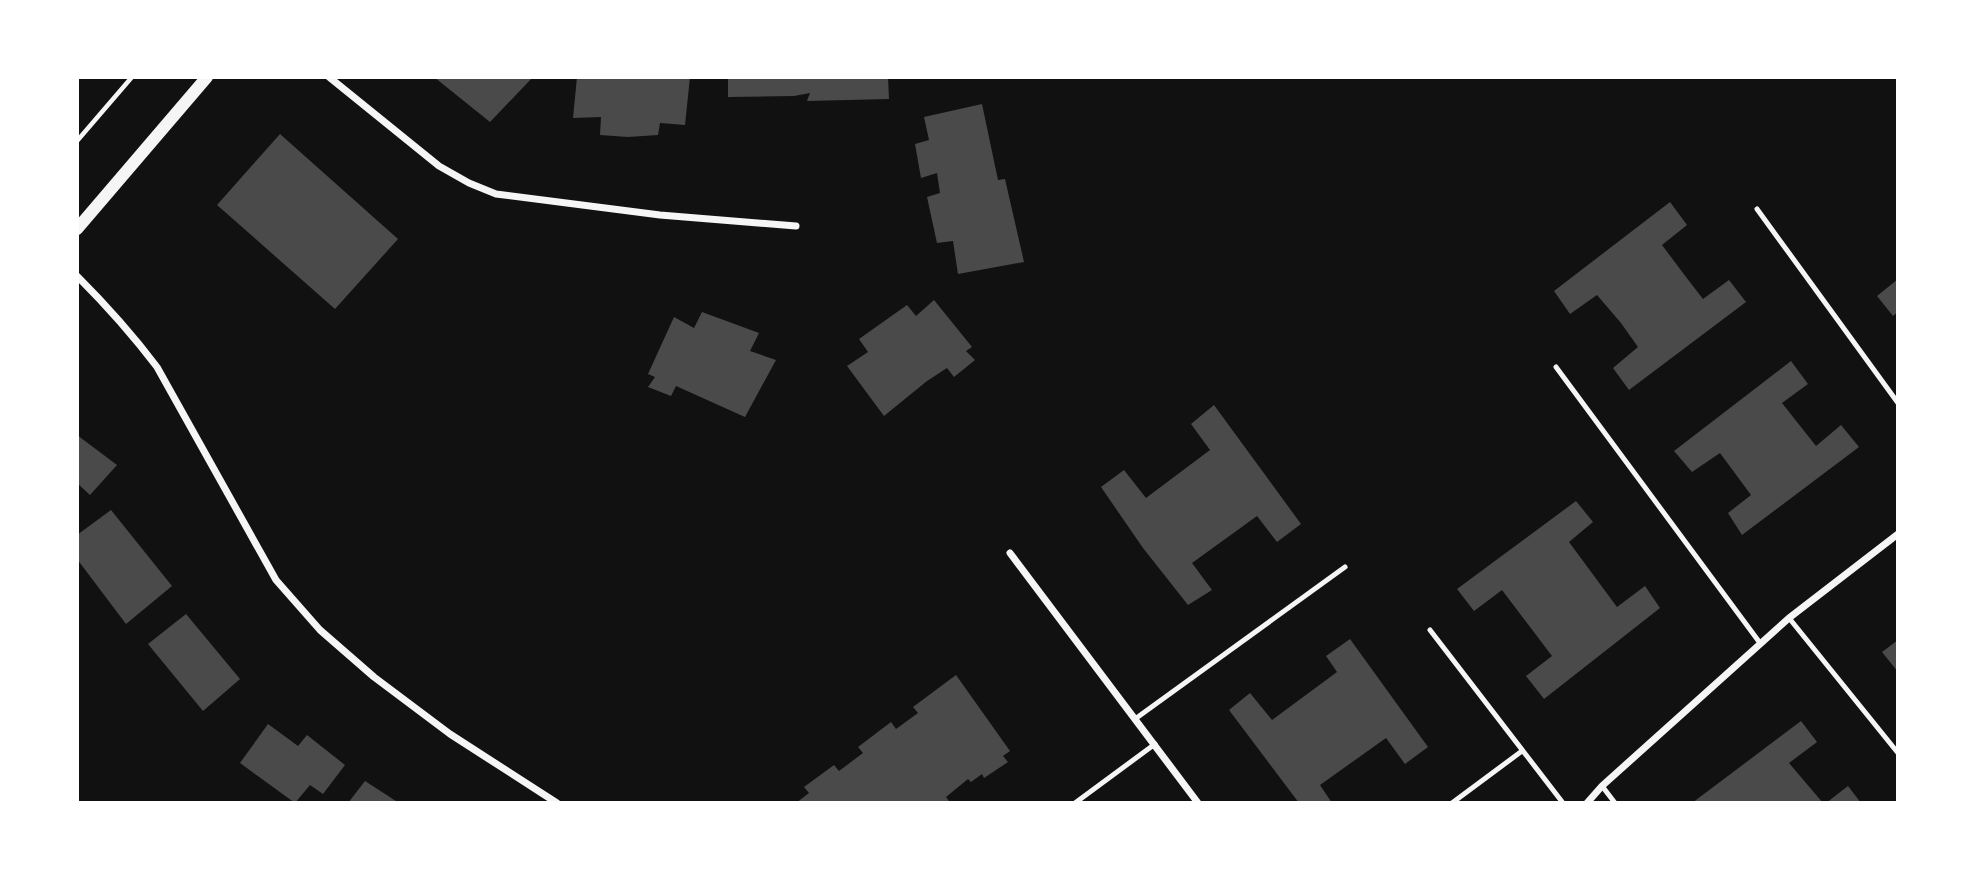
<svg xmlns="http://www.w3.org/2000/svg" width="1975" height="880" font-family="Arial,sans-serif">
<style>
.building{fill:#4a4a4a}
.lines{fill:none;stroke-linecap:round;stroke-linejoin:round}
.path{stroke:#f5f5f5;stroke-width:4.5}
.service{stroke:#f5f5f5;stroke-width:5}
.minor{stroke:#f5f5f5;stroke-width:7}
.tertiary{stroke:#f5f5f5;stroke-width:12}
</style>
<rect width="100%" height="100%" fill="#111"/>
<g class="building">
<polygon points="434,77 533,77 490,122"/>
<polygon points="577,77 690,77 685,125 660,123 658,135 628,137 600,135 601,117 573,118"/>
<polygon points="728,77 888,77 889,99 807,101 810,93 794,96 728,97"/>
<polygon points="982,104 998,180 1005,179 1024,262 958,274 953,241 937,243 927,197 940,193 937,173 921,178 915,144 929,140 924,117"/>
<polygon points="280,134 398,239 335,309 217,205"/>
<polygon points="1670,202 1687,225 1662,245 1686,277 1703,299 1729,280 1746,302 1629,390 1613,368 1638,347 1621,323 1597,295 1570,314 1554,291"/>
<polygon points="1898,279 1898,312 1893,316 1877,296"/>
<polygon points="934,300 972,347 966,351 975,360 954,377 947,368 927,381 884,416 847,366 868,352 859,339 907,305 916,316"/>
<polygon points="702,312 759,333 750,351 776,360 745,417 676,386 671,396 648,387 655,377 648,374 674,317 694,328"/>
<polygon points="1791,361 1808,384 1782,403 1816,446 1841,425 1859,447 1742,535 1728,513 1751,495 1720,453 1692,472 1674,451"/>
<polygon points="1214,405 1301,524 1277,542 1257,516 1192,563 1212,590 1188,605 1143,548 1101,487 1124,470 1146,498 1210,450 1191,424"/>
<polygon points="77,435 117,465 90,495 77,483"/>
<polygon points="1576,501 1593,522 1569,542 1617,607 1645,586 1660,608 1544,699 1526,676 1552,656 1502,590 1474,611 1457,589"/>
<polygon points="111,510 172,586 126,624 77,559 77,535"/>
<polygon points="186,614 240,679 203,711 148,644"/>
<polygon points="1350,639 1428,747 1405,764 1386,738 1320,785 1332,803 1299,803 1229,710 1250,693 1272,720 1337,672 1326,656"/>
<polygon points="1898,640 1898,672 1882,652"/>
<polygon points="956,675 1010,751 1003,756 1008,762 984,778 982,774 971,782 968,779 946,797 949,801 945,803 796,803 809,793 804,787 834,765 839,771 863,753 858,747 891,722 896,729 918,713 913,707"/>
<polygon points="1801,721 1817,742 1789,763 1823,803 1692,803"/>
<polygon points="268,724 298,746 307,735 345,765 323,794 310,785 295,803 240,763"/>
<polygon points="365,781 399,803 348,803"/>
<polygon points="1848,786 1861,803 1826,803"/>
</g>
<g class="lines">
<polyline class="path" points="77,141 132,77"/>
<g class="service">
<polyline points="1757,209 1898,403"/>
<polyline points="1556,367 1760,643"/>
<polyline points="1789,618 1898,753"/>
<polyline points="1430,630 1563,803"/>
<polyline points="1135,719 1345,567"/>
<polyline points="1602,786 1615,803"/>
<polyline points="1075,803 1155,744"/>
<polyline points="1452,803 1522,751"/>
</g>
<g class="minor">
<polyline points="329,77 439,166 469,183 496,194 660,215 796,226"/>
<path d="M77,276C106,305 132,334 157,367L276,580L320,630L374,677L450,734L557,803"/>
<polyline points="1010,553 1198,803"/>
<polyline points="1587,803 1602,786 1789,618 1898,534"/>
</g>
<polyline class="tertiary" points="77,229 207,77"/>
</g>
<rect width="1975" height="880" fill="none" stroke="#ffffff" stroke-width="158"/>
</svg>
